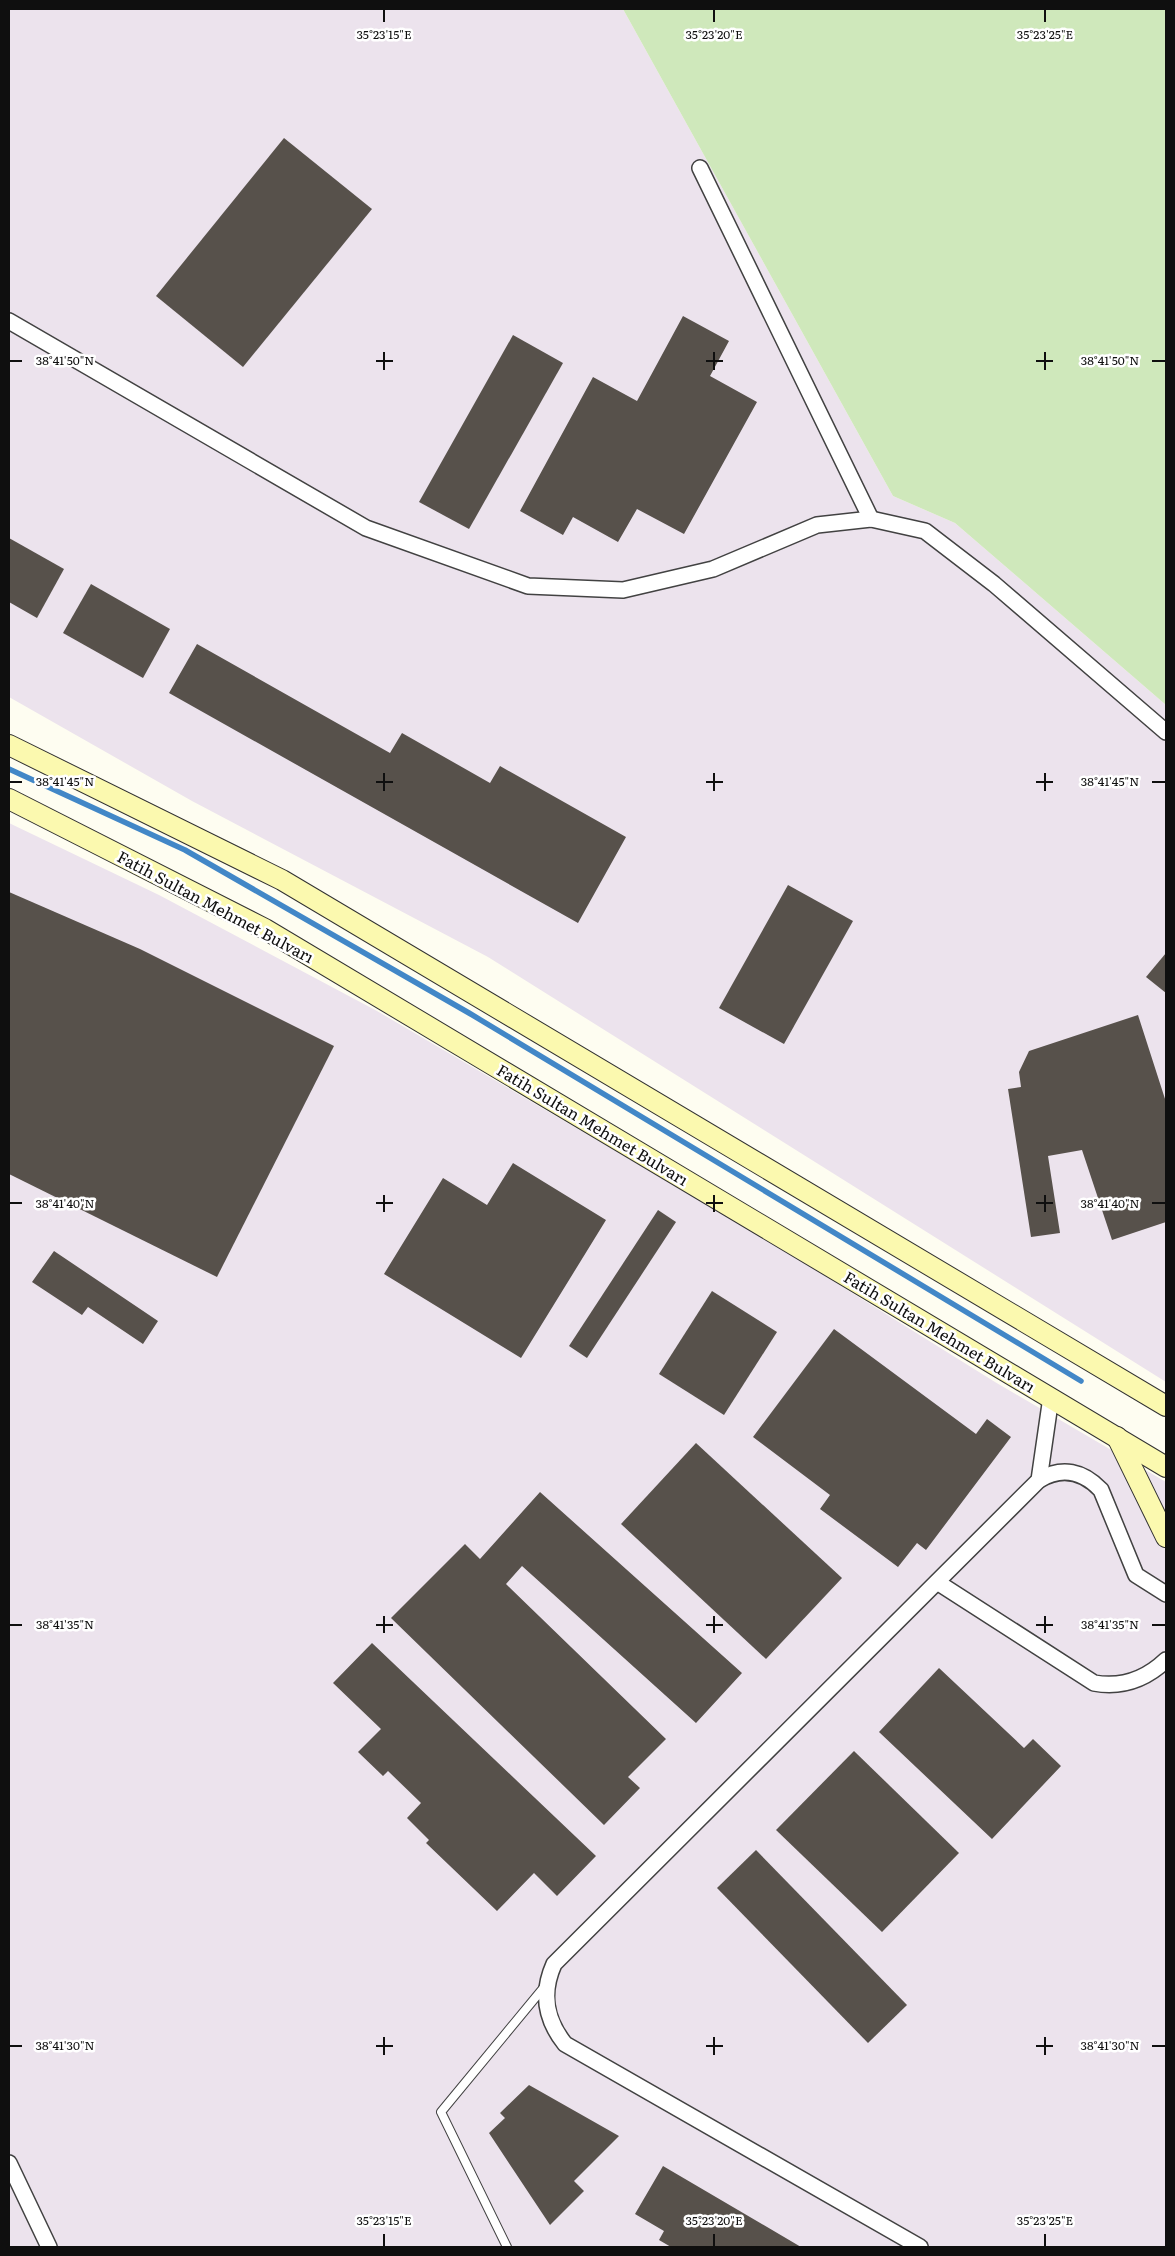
<svg xmlns="http://www.w3.org/2000/svg" width="1175" height="2256" font-family="Literata,serif">
<style>
.industrial{fill:#ece3ed}
.green{fill:#cfe8bb}
.lines{fill:none;stroke-linecap:round;stroke-linejoin:round}
.stream{stroke:#4287c7;stroke-width:5.5}
.building{fill:#57514b}
.lane-casing{stroke:#424242;stroke-width:10}
.street-casing{stroke:#424242;stroke-width:18}
.secondary-casing{stroke:#313131;stroke-width:22}
.lane{stroke:#fff;stroke-width:8}
.street{stroke:#fff;stroke-width:15}
.secondary{stroke:#fbf9af;stroke-width:20}
.ticks{fill:none;stroke:#0f0f0f;stroke-width:2}
.labels{text-anchor:middle;dominant-baseline:central;stroke-width:5;stroke-linejoin:round;paint-order:stroke}
.street-label{font-size:16px;fill:#0f0f0f;stroke:#fff}
.ticks-label{font-size:12px;text-anchor:middle;fill:#0f0f0f;stroke:#fff;stroke-width:5;stroke-linejoin:round;paint-order:stroke}
</style>
<rect width="100%" height="100%" fill="#fefdf1"/>
<g class="industrial">
<polygon points="9,9 623,9 893,496 955,523 1166,705 1166,1382 488,957 192,801 9,697"/>
<polygon points="9,823 159,895 377,1011 772,1243 995,1382 1166,1482 1166,2247 9,2247"/>
</g>
<polygon class="green" points="623,9 1166,9 1166,705 955,523 893,496"/>
<g class="lines">
<polyline class="stream" points="9,769 185,850 469,1013 1081,1381"/>
</g>
<g class="building">
<polygon points="284,138 372,209 243,367 156,296"/>
<polygon points="683,316 729,341 710,376 757,402 684,534 637,509 618,542 573,517 563,535 520,511 593,377 637,401"/>
<polygon points="513,335 563,363 469,529 419,502"/>
<polygon points="9,538 64,569 37,618 9,602"/>
<polygon points="91,584 170,629 143,678 63,633"/>
<polygon points="197,644 390,753 402,733 490,783 500,766 626,837 578,923 169,693"/>
<polygon points="788,885 853,921 784,1044 719,1008"/>
<polygon points="9,892 140,949 334,1046 217,1277 9,1174"/>
<polygon points="1166,953 1166,993 1146,977"/>
<polygon points="1138,1015 1166,1102 1166,1222 1112,1240 1082,1150 1048,1156 1060,1233 1031,1237 1008,1089 1021,1087 1019,1072 1029,1051"/>
<polygon points="513,1163 606,1220 521,1358 384,1274 443,1178 487,1205"/>
<polygon points="658,1210 676,1222 587,1358 569,1346"/>
<polygon points="54,1251 158,1321 143,1344 88,1307 82,1315 32,1282"/>
<polygon points="712,1291 777,1332 724,1415 659,1374"/>
<polygon points="834,1329 976,1434 987,1419 1011,1437 926,1550 917,1543 898,1567 820,1509 830,1495 753,1437"/>
<polygon points="696,1443 842,1578 766,1659 621,1524"/>
<polygon points="540,1492 742,1673 696,1723 522,1566 506,1584 666,1739 628,1777 640,1788 604,1825 391,1618 465,1544 480,1559"/>
<polygon points="372,1643 596,1856 557,1896 534,1873 497,1911 426,1843 429,1840 407,1818 421,1803 388,1771 383,1776 358,1752 381,1729 333,1683"/>
<polygon points="939,1668 1024,1748 1033,1739 1061,1766 992,1839 879,1732"/>
<polygon points="854,1751 959,1853 882,1932 776,1830"/>
<polygon points="756,1850 907,2005 868,2043 717,1888"/>
<polygon points="529,2085 619,2136 574,2181 584,2191 550,2225 489,2133 505,2118 500,2113"/>
<polygon points="663,2166 801,2247 671,2247 659,2240 664,2231 635,2214"/>
</g>
<g class="lines">
<g class="lane-casing">
<polyline id="lane" points="507,2247 441,2112 545,1986"/>
</g>
<g class="street-casing">
<g id="street">
<polyline points="700,168 871,519"/>
<polyline points="9,321 366,528 528,586 623,590 713,569 817,525 871,519 925,531 994,584 1166,732"/>
<path d="M1039,1480C1062,1466 1083,1471 1101,1490L1136,1575L1166,1594"/>
<path d="M937,1582L1094,1683C1122,1688 1146,1679 1166,1660"/>
<polyline points="9,2163 49,2247"/>
<path d="M920,2247L565,2044C545,2019 541,1993 554,1964L1039,1480L1051,1397"/>
</g>
</g>
<g class="secondary-casing">
<g id="secondary">
<polyline points="9,745 282,880 1166,1406"/>
<polyline points="9,799 265,929 1166,1467"/>
<polyline points="1117,1437 1166,1537"/>
</g>
</g>
<use href="#lane" class="lane"/>
<use href="#street" class="street"/>
<use href="#secondary" class="secondary"/>
</g>
<path class="ticks" d="M384,10V22M714,10V22M1045,10V22M384,352V370M714,352V370M1045,352V370M10,361H22M376,361H393M706,361H723M1036,361H1053M1152,361H1165M384,773V791M714,773V791M1045,773V791M10,782H22M376,782H393M706,782H723M1036,782H1053M1152,782H1165M384,1195V1212M714,1195V1212M1045,1195V1212M10,1203H22M376,1203H393M706,1203H723M1036,1203H1053M1152,1203H1165M384,1616V1633M714,1616V1633M1045,1616V1633M10,1625H22M376,1625H393M706,1625H723M1036,1625H1053M1152,1625H1165M384,2037V2055M714,2037V2055M1045,2037V2055M10,2046H22M376,2046H393M706,2046H723M1036,2046H1053M1152,2046H1165M384,2234V2246M714,2234V2246M1045,2234V2246"/>
<g class="labels">
<g class="street-label">
<text transform="translate(216 906) rotate(28)">Fatih Sultan Mehmet Bulvarı</text>
<text transform="translate(593 1124) rotate(31)">Fatih Sultan Mehmet Bulvarı</text>
<text transform="translate(940 1331) rotate(31)">Fatih Sultan Mehmet Bulvarı</text>
</g>
</g>
<g class="ticks-label">
<text x="384" y="39">35°23'15"E</text>
<text x="714" y="39">35°23'20"E</text>
<text x="1045" y="39">35°23'25"E</text>
<text x="65" y="365">38°41'50"N</text>
<text x="1110" y="365">38°41'50"N</text>
<text x="65" y="786">38°41'45"N</text>
<text x="1110" y="786">38°41'45"N</text>
<text x="65" y="1208">38°41'40"N</text>
<text x="1110" y="1208">38°41'40"N</text>
<text x="65" y="1629">38°41'35"N</text>
<text x="1110" y="1629">38°41'35"N</text>
<text x="65" y="2050">38°41'30"N</text>
<text x="1110" y="2050">38°41'30"N</text>
<text x="384" y="2225">35°23'15"E</text>
<text x="714" y="2225">35°23'20"E</text>
<text x="1045" y="2225">35°23'25"E</text>
</g>
<rect width="1175" height="2256" fill="none" stroke="#0f0f0f" stroke-width="20"/>
</svg>
